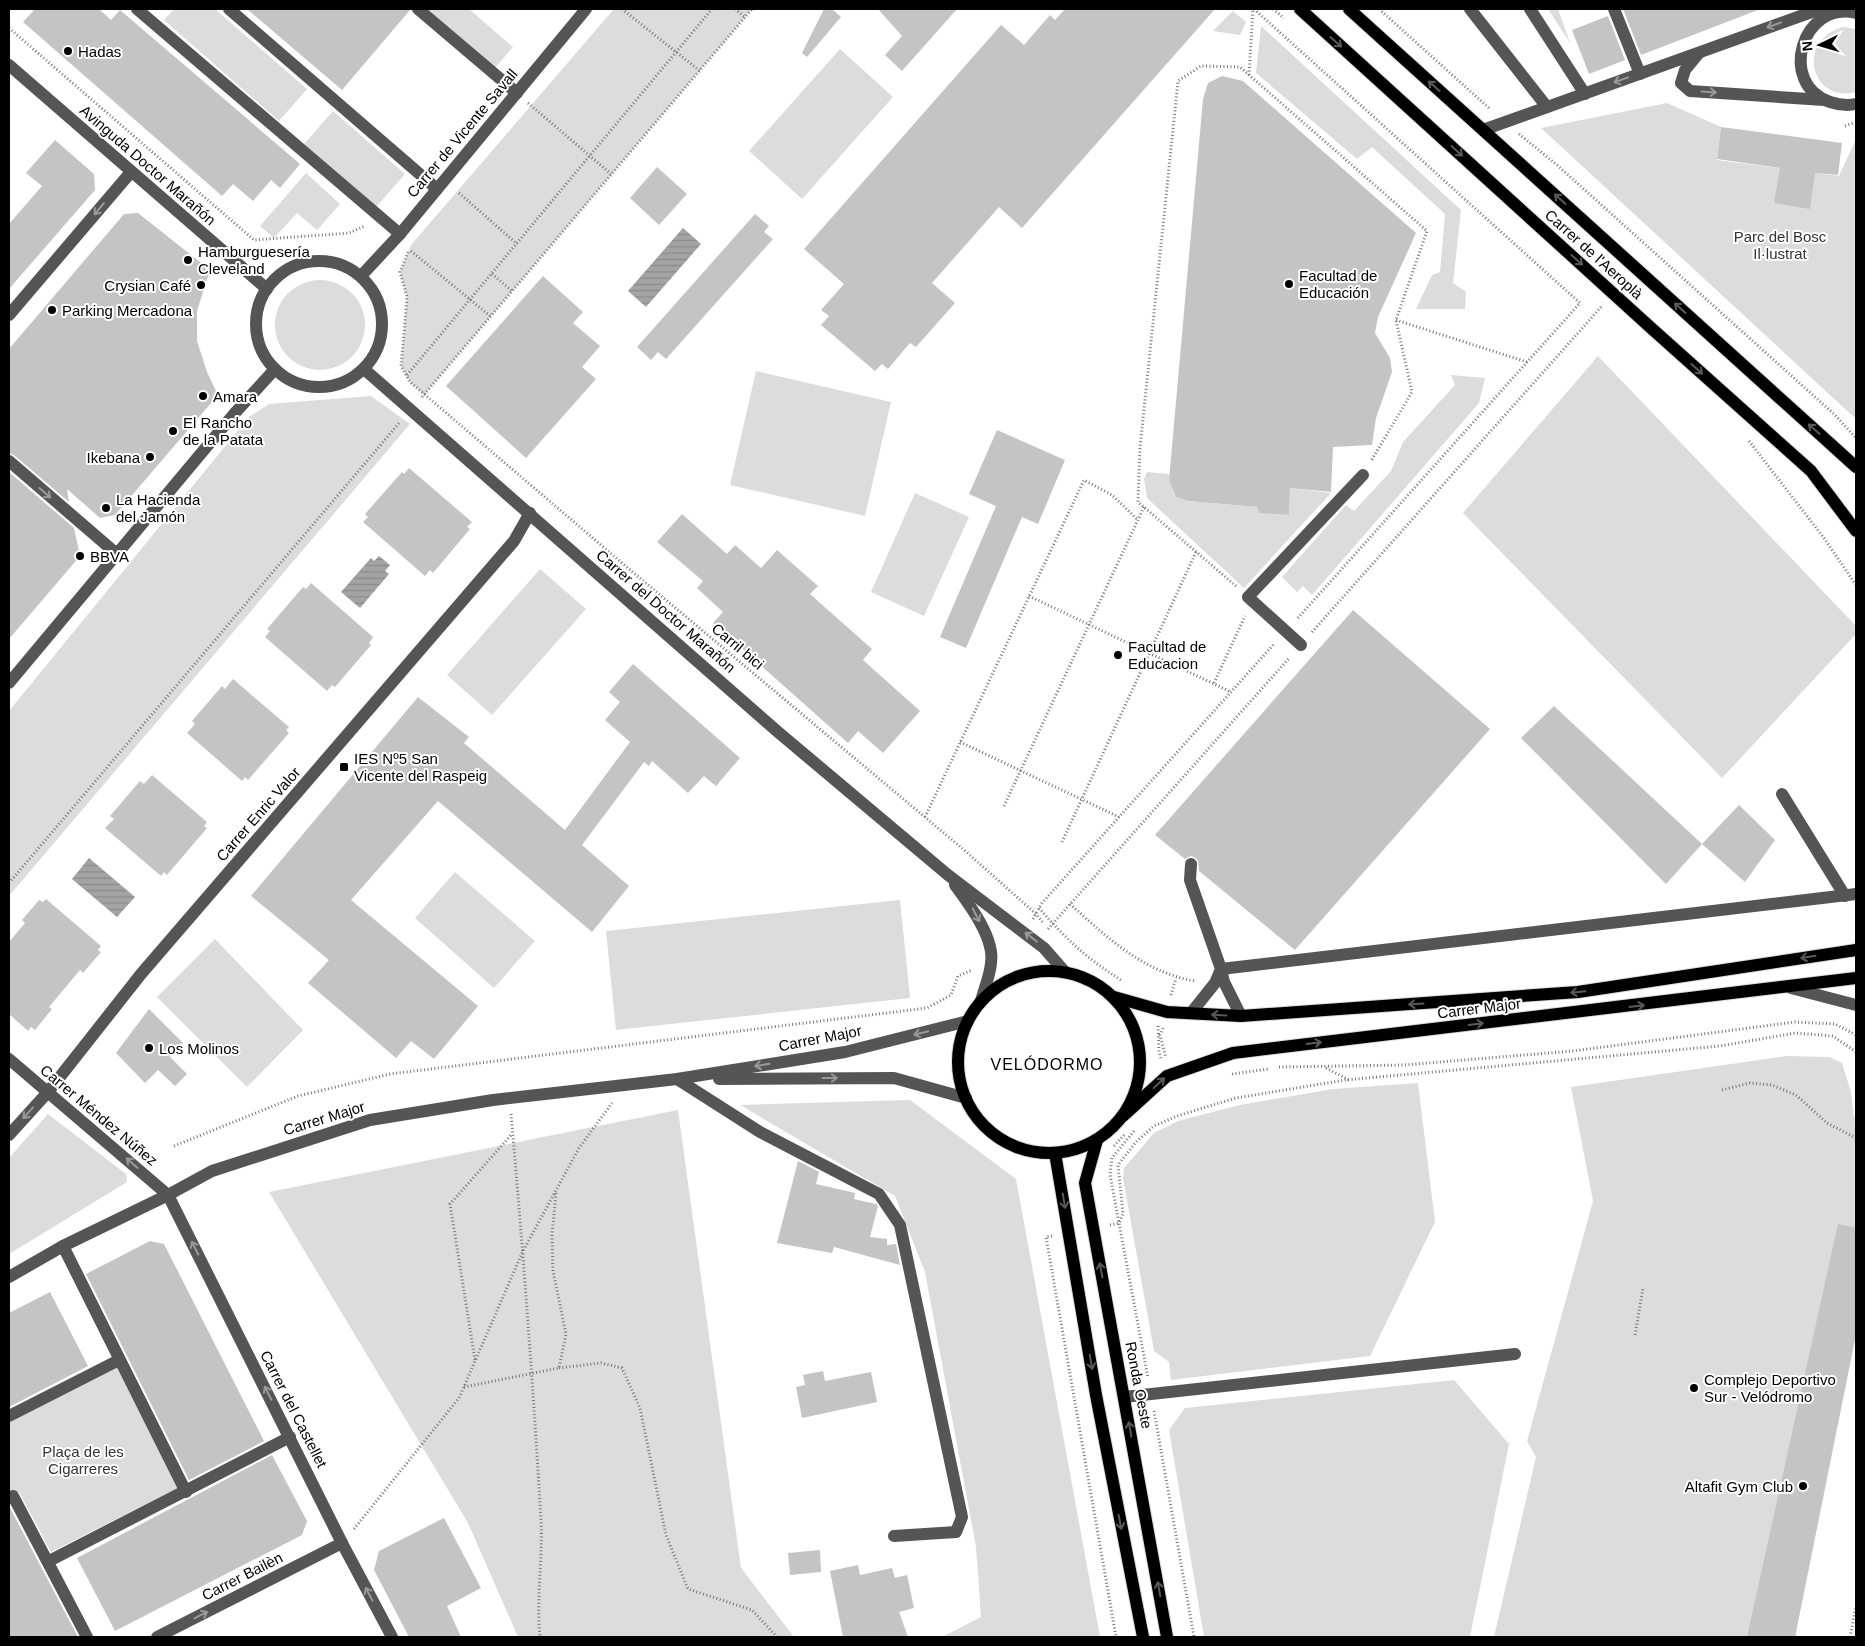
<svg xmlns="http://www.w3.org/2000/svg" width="1865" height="1646" font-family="Helvetica,sans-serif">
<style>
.green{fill:#dcdcdc}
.water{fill:url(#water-rules)}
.building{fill:#c4c4c4}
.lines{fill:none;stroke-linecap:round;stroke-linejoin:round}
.major-casing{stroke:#dbdbdb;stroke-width:14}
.path{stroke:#777;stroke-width:3;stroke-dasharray:1 2.5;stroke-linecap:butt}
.minor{stroke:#555;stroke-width:12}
.major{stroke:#000;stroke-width:12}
.oneway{stroke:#999}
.oneway2{stroke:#595959}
.poi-dot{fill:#000;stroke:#fff;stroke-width:2}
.labels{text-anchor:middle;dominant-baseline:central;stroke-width:4;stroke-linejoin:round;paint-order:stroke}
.poi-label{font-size:15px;fill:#000;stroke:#fff;text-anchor:start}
.street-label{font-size:15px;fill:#000;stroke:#fff}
.park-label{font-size:15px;fill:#333;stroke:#fff}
.neighbourhood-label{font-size:16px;letter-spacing:1px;fill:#000;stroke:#fff}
</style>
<defs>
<pattern id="water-rules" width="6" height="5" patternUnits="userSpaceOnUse" patternTransform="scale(1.25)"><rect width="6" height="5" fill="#a3a3a3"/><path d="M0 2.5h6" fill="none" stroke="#8b8b8b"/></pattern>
</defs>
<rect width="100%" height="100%" fill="#fff"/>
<g class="green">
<polygon points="174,9 215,9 307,89 279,121 164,20"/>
<polygon points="426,9 469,9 513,47 495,68"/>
<polygon points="614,9 752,9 424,395 410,382 401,366 407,297 400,272 411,245"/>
<polygon points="1548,9 1558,9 1570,43"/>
<polygon points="1233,11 1246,22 1240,35 1213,31"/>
<polygon points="1261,26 1461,210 1453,283 1466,292 1465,309 1416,309 1432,275 1440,272 1445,214 1372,147 1357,159 1256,73"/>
<path d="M1843,27L1856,29V92C1811,104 1795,40 1843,27Z"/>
<polygon points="840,49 893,97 802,199 749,151"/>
<polygon points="1667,103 1721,127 1717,160 1839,176 1856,139 1856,419 1541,128"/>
<polygon points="333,111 405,174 376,207 304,144"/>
<polygon points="306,173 340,204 317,230 297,213 274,238 260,226"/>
<circle cx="320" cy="325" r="45"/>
<polygon points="1598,356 1856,626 1856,634 1722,778 1463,513"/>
<polygon points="756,371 891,402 865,516 730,485"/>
<polygon points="1451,375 1485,378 1479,403 1312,595 1303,586 1297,592 1282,577 1346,505 1354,511 1391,471 1403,442 1455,385"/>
<polygon points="371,396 410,424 9,896 9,711 249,417 269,404"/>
<polygon points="1147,472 1169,474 1169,480 1176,497 1188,501 1257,507 1259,513 1289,515 1290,488 1331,493 1244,588 1147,498 1144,479"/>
<polygon points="915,493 969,517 924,616 871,592"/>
<polygon points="540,569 586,609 492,715 447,675"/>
<polygon points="455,872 535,941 494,988 415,918"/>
<polygon points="900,900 910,998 616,1030 606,931"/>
<polygon points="215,939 303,1030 247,1087 157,997"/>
<polygon points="1787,1056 1829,1057 1842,1063 1851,1092 1854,1117 1856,1118 1856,1334 1795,1637 1494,1637 1536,1457 1527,1441 1593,1201 1571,1087"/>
<polygon points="1418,1083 1435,1222 1370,1356 1171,1380 1169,1362 1154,1351 1123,1178 1124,1168 1154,1133 1178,1121 1240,1105 1333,1089"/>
<polygon points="910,1100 1016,1179 1100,1637 942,1637 981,1617 976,1547 925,1272 895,1196 740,1105"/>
<polygon points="678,1110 741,1568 794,1637 518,1637 468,1523 269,1192"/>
<polygon points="48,1114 126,1174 127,1182 9,1254 9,1158"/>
<polygon points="116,1366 178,1488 51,1552 19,1492 9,1497 9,1421"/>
<polygon points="1454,1380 1509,1444 1470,1637 1204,1637 1169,1430 1185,1408"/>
</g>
<g class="water">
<polygon points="683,228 701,244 646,307 628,291"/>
<polygon points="379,556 390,565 385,571 389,574 360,608 341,592 371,558 374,561"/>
<polygon points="89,858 135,897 117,917 72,879"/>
</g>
<g class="building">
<polygon points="35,9 99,9 111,20 120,10 300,164 280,188 271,180 253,201 233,184 222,196 23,22"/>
<polygon points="247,9 410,9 410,10 342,90"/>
<polygon points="824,9 832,9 841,17 807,57 802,53"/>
<polygon points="878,9 957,9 902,71 885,55 902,36"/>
<polygon points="1065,9 1215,9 1022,228 999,207 932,283 955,303 916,347 910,343 888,369 882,364 875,371 821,325 829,316 821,310 844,284 804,249 1001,25 1024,45 1050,15 1055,20"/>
<polygon points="1623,9 1757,9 1758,10 1641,55"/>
<polygon points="1608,16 1625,60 1589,74 1572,30"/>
<polygon points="1222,76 1243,81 1416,233 1378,317 1375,333 1390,358 1392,372 1376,418 1372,445 1333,447 1331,492 1290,488 1289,515 1259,513 1257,507 1188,501 1176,497 1169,480 1203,99 1208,83"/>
<polygon points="1721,127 1842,143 1838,175 1815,173 1810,209 1774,203 1780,168 1717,159"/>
<polygon points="55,140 94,174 95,190 9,289 9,224 42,186 26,173"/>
<polygon points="657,167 687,194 659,225 630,198"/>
<polygon points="138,213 210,270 197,311 197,341 207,372 218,395 115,515 100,518 67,489 69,502 14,455 9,453 9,349 124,214"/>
<polygon points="755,214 769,226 764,232 773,239 666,359 658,352 651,360 637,347"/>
<polygon points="543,276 583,312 573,323 600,346 582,367 596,379 526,458 446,386"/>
<polygon points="997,430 1065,460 1038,524 1022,517 966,648 940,637 996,506 969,494"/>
<polygon points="409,468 472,522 467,527 470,529 433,573 430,570 425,576 363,522 368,517 365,514 402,472 404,474"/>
<polygon points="9,472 74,528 80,556 9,639"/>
<polygon points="682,514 727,554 735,545 761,568 777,550 818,586 810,594 872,649 863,660 920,711 883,753 858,731 848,743 713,623 723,612 697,588 703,581 657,542"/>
<polygon points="311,583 373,637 369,643 371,645 335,687 332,685 327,691 265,637 270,631 267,629 303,587 306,589"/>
<polygon points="1353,610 1490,729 1295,950 1199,871 1198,861 1196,858 1191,856 1185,859 1155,835"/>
<polygon points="633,664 740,758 716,786 704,776 688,793 652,761 649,766 644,762 582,845 629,886 592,932 438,801 351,900 478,1006 434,1059 411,1041 396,1058 308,983 329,960 251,896 418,697 469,737 464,743 565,830 630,742 605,720 620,702 609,692"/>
<polygon points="233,679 289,727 286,730 289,733 248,780 245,777 242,781 187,733 195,724 192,721 222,686 225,689"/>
<polygon points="1554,706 1702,844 1666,884 1521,738"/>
<polygon points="152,775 207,822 204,826 207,828 167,875 164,872 161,876 105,828 114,819 110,816 140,781 144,784"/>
<polygon points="1739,805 1775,840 1745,882 1702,844"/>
<polygon points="46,899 101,946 98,950 101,952 83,973 80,970 49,1007 52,1009 35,1030 31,1027 28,1031 9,1014 9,942 25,923 22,920 39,900 43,902"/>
<polygon points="149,1009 183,1043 170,1057 187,1074 175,1086 158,1070 145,1083 116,1053"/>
<polygon points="798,1161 819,1172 816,1184 855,1193 854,1199 876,1204 878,1206 870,1237 887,1239 887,1245 896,1244 900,1265 834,1247 832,1253 777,1243"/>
<polygon points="1838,1224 1856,1228 1856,1334 1795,1637 1747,1637"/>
<polygon points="150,1241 164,1244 264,1441 189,1480 86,1274"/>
<polygon points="50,1292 88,1366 9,1407 9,1313"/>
<polygon points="823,1371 825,1381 871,1372 877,1402 802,1418 796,1387 805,1385 803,1375"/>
<polygon points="272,1455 307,1521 302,1535 115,1631 77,1558"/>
<polygon points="9,1506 78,1637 9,1637"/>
<polygon points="444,1518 481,1588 447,1606 461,1637 409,1637 374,1570 379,1551"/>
<polygon points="820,1550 821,1572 790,1575 788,1553"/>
<polygon points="858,1565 860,1575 892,1568 895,1578 907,1575 914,1608 899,1612 908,1637 843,1637 830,1571"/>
</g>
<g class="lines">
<g class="major-casing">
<g id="major">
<polyline points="1300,9 1650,327 1811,471 1856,531"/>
<polyline points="1349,9 1856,467"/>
<circle cx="1049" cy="1062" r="91"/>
<polyline points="1114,997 1167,1012 1241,1016 1578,992 1856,950"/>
<polyline points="1123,1116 1167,1076 1233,1053 1856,978"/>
<polyline points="1097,1140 1085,1183 1167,1637"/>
<polyline points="1055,1153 1096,1395 1143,1637"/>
</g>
</g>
<g class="path">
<polyline points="622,9 700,71"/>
<polyline points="735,9 745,17"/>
<polyline points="1254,9 1580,303 1297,619"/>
<polyline points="1273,9 1284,18"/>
<polyline points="1379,9 1490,109"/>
<polyline points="9,28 254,240 349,233 365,226"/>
<polyline points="1249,75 1253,9"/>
<polyline points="528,103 611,174"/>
<polyline points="1845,126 1853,123"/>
<polyline points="1519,134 1557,165 1835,415 1856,438"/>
<polyline points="459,193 517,244"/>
<polyline points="411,251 490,316"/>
<polyline points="408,252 400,272 407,297 401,366 410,382 635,574 963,849 1036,914 1044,924"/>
<polyline points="492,274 512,291"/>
<polyline points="1396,320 1527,362"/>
<polyline points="407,375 712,9"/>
<polyline points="422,397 752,9"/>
<polyline points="1749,441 1824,538 1856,585"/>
<polyline points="1236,586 1138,502 1140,448 1178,81 1201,66 1240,67 1427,231 1396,320 1412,392 1371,461"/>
<polyline points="1029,596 1231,692"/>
<polyline points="1312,632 1602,306"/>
<polyline points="1214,683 1245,616"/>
<polyline points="960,742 1119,817"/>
<polyline points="1004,806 1144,507"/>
<polyline points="925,817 1084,480 1112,495 1138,520"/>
<polyline points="1062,842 1196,552"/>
<polyline points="9,883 400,422"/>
<path d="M1070,904C1108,938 1143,972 1195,981"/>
<path d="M1039,908C1066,939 1086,958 1121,980"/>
<polyline points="1033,919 1042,903 1274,644"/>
<polyline points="1048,929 1290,657"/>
<polyline points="1171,995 1176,978"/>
<polyline points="1158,1026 1159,1051 1161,1059"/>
<polyline points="1163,1028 1160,1035 1166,1058"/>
<polyline points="1279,1067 1404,1065 1573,1051 1795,1022 1835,1024 1856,1035"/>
<polyline points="1326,1068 1349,1080"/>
<polyline points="1232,1074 1268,1069"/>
<polyline points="1722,1090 1750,1083 1772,1085 1796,1095 1827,1123 1856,1138"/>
<path d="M511,1114C523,1249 533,1384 541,1520C543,1559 536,1598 540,1637"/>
<polyline points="1134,1131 1112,1158 1110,1175 1148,1378"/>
<polyline points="174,1146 298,1096 390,1074 927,1008 951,995 958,976 972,970"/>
<polyline points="1114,1146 1125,1134"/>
<polyline points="1110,1225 1119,1223 1123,1214 1118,1165 1136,1142 1154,1126 1177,1116 1236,1098 1345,1080 1720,1046 1796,1033 1833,1036 1856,1052"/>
<polyline points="1052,1236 1046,1237 1116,1637"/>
<polyline points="1635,1335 1643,1288"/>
<polyline points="475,1360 450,1204 512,1134"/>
<polyline points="559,1368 601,1363 622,1368 640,1408 666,1535 688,1589 752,1610 777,1637"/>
<polyline points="464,1387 559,1368 566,1334 553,1271 552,1235 556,1193"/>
<polyline points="1154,1411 1194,1637"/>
<polyline points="354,1529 459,1398 523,1251 579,1148 612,1103"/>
<polyline points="1850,1637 1856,1606"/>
</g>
<g class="minor">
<polyline points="137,9 400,234"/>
<polyline points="229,9 437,189"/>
<polyline points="418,9 517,93"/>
<polyline points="1470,9 1547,107"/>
<polyline points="1530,9 1585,94"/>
<polyline points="1614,9 1640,74"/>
<path d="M1856,13C1802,0 1777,84 1830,102C1839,105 1847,106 1856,104"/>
<polyline points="1699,53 1685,70 1681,83 1690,91 1824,100"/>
<polyline points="9,65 267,289"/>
<polyline points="1483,130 1820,9"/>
<circle cx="319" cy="324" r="63"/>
<polyline points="361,276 400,234 586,9"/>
<polyline points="9,315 131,172"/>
<polyline points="364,369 778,732 948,875 1044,948 1065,972"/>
<polyline points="9,461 118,555"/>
<polyline points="1301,645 1248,597 1363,475"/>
<polyline points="9,683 234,414 275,369"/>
<polyline points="1782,794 1845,896"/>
<polyline points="1191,864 1190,880 1221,969 1856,894"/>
<path d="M955,885C969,904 995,938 991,963C990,976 984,989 981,1001"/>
<polyline points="1221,969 1224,982 1241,1016"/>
<polyline points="1791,988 1856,1005"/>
<polyline points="1191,1013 1215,983 1221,969"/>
<polyline points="9,1059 168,1195 342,1543 392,1637"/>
<polyline points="677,1079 760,1132 879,1194 900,1225 962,1517 956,1532 894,1536"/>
<polyline points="719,1079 894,1078 966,1098"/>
<polyline points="9,1135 48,1092 141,974 514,541 530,513"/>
<polyline points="63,1246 186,1492"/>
<polyline points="9,1277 63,1246 168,1195 212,1171 370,1120 493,1100 677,1079 845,1052 968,1021"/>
<polyline points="1124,1397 1515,1354"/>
<polyline points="9,1416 119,1360"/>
<polyline points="9,1498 13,1496 87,1637"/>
<polyline points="49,1561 290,1437"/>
<polyline points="157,1637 342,1543"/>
</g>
<use href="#major" class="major"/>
</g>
<defs><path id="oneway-shaft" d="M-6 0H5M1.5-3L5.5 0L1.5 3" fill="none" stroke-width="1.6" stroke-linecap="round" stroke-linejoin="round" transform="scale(1.25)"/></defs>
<g class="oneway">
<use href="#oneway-shaft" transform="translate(1774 25) rotate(160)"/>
<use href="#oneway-shaft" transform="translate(1621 80) rotate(160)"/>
<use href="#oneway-shaft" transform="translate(1709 92) rotate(4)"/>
<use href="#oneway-shaft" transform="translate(99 209) rotate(130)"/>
<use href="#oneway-shaft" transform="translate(45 493) rotate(41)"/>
<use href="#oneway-shaft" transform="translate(976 915) rotate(63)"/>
<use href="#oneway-shaft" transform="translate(1031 937) rotate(-142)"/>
<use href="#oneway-shaft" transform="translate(921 1033) rotate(166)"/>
<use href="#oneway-shaft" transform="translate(762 1065) rotate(171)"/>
<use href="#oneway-shaft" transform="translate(830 1078)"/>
<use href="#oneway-shaft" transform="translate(28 1113) rotate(132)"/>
<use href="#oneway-shaft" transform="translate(132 1163) rotate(-139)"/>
<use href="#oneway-shaft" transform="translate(195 1248) rotate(-117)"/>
<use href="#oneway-shaft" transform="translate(268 1393) rotate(-117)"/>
<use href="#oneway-shaft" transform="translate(369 1594) rotate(-118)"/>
<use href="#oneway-shaft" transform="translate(201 1615) rotate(-27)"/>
</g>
<g class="oneway2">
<use href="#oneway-shaft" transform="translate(1336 42) rotate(42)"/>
<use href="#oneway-shaft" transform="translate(1434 86) rotate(-138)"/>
<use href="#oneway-shaft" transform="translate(1457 151) rotate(42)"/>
<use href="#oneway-shaft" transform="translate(1560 199) rotate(-138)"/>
<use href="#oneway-shaft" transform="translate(1577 260) rotate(42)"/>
<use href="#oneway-shaft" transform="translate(1680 308) rotate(-138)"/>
<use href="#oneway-shaft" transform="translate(1697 369) rotate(42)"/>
<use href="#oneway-shaft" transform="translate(1814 429) rotate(-138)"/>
<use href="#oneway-shaft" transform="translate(1808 957) rotate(171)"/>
<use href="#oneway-shaft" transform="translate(1578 992) rotate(174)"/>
<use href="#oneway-shaft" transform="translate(1416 1004) rotate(176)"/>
<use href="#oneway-shaft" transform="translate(1637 1006) rotate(-7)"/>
<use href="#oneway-shaft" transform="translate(1219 1015) rotate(-177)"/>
<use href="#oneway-shaft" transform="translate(1476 1024) rotate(-7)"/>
<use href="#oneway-shaft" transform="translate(1314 1043) rotate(-7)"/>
<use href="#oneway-shaft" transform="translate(1159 1083) rotate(-43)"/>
<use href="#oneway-shaft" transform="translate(1064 1201) rotate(80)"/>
<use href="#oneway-shaft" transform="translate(1101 1270) rotate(-101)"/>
<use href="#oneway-shaft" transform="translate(1091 1362) rotate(80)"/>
<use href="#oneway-shaft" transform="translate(1130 1429) rotate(-100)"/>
<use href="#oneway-shaft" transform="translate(1120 1522) rotate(79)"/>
<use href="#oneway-shaft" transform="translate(1159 1589) rotate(-100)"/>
</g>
<g class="poi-dot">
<circle cx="68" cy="51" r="5"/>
<circle cx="188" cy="260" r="5"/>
<circle cx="1289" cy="284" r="5"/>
<circle cx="201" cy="285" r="5"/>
<circle cx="52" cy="310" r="5"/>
<circle cx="203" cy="396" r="5"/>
<circle cx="173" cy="431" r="5"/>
<circle cx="150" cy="457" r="5"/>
<circle cx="106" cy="508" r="5"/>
<circle cx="80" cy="556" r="5"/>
<circle cx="1118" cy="655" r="5"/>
<rect x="339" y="762" width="10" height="10" rx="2.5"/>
<circle cx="149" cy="1048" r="5"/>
<circle cx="1694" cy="1388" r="5"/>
<circle cx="1803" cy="1486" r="5"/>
</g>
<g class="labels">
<g class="poi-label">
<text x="78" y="51">Hadas</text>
<text x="198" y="251">Hamburguesería<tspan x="198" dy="17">Cleveland</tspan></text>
<text x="1299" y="275">Facultad de<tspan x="1299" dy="17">Educación</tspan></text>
<text x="191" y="285" text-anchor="end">Crysian Café</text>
<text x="62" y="310">Parking Mercadona</text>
<text x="213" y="396">Amara</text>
<text x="183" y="422">El Rancho<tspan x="183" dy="17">de la Patata</tspan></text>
<text x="140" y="457" text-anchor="end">Ikebana</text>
<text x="116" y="499">La Hacienda<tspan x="116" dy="17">del Jamón</tspan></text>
<text x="90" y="556">BBVA</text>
<text x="1128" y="646">Facultad de<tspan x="1128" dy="17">Educacion</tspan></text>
<text x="354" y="758">IES Nº5 San<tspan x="354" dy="17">Vicente del Raspeig</tspan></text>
<text x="159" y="1048">Los Molinos</text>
<text x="1704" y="1379">Complejo Deportivo<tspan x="1704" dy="17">Sur - Velódromo</tspan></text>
<text x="1793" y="1486" text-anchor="end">Altafit Gym Club</text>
</g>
<g class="street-label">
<text transform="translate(462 133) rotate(-50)">Carrer de Vicente Savall</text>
<text transform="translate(148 165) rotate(41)">Avinguda Doctor Marañón</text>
<text transform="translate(1594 254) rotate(42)">Carrer de l'Aeroplà</text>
<text transform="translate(666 611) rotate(41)">Carrer del Doctor Marañón</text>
<text transform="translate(738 646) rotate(40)">Carril bici</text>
<text transform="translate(258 814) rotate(-49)">Carrer Enric Valor</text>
<text transform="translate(1479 1008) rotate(-7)">Carrer Major</text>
<text transform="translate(820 1038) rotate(-11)">Carrer Major</text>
<text transform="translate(99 1115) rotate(40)">Carrer Méndez Núñez</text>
<text transform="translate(324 1118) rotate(-17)">Carrer Major</text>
<text transform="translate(1139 1385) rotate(79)">Ronda Oeste</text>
<text transform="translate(294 1409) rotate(63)">Carrer del Castellet</text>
<text transform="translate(242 1576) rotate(-27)">Carrer Bailèn</text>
</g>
<g class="park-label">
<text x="1780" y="236">Parc del Bosc<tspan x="1780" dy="17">Il·lustrat</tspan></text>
<text x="83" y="1451">Plaça de les<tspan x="83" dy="17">Cigarreres</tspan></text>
</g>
<g class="neighbourhood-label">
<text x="1047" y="1064">VELÓDORMO</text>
</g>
</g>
<rect width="1865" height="1646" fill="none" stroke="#000000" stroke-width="20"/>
<g transform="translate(1820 45) rotate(265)" stroke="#ffffff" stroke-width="4" paint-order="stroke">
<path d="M0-4L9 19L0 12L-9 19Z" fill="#000000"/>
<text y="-8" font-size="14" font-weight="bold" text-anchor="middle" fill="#000000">N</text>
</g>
</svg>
